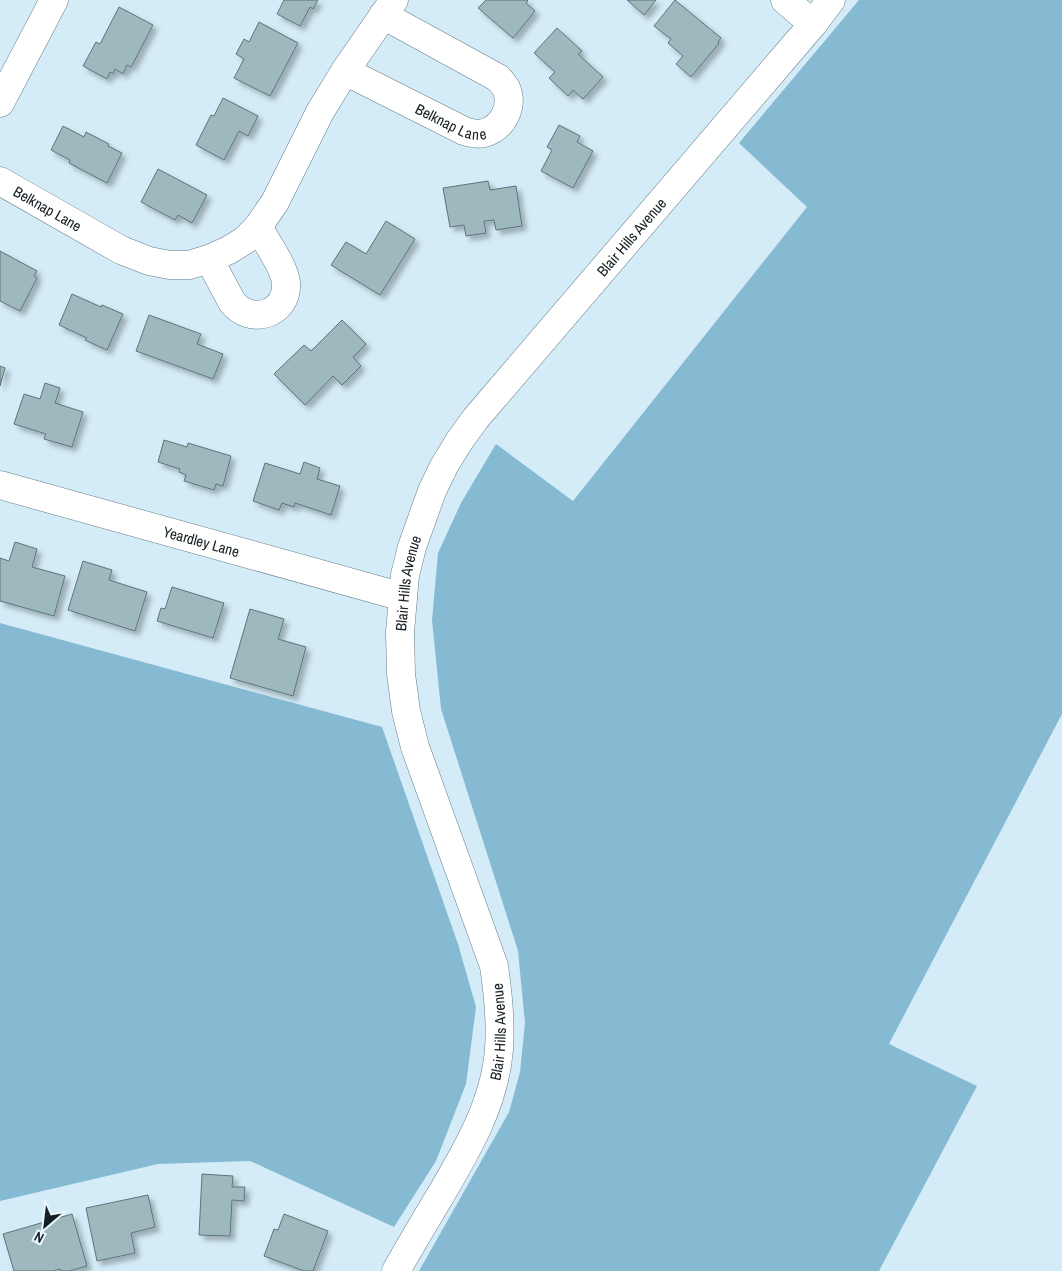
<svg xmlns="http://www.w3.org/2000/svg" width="1062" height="1271" font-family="'Archivo Narrow',sans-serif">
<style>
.forest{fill:#85bad2}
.building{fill:#9db9bd;stroke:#5b7579;filter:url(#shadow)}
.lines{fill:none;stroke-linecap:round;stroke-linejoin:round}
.minor-casing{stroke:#677d88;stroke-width:29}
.minor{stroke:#fff;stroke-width:28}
.labels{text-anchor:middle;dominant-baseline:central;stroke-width:4;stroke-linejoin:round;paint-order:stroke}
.street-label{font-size:15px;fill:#161f23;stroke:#e9f8ff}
</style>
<defs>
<filter id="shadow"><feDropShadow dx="4.5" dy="4.5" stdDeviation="2.5" flood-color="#0004"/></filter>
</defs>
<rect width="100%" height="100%" fill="#d4ecf8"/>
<g class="forest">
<polygon points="859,0 1062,0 1062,714 889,1044 977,1086 879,1271 419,1271 509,1112 520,1072 525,1023 518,951 441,709 432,620 438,553 461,503 496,444 573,501 807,207 739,143"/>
<polygon points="0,623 382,727 458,944 476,1007 466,1084 436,1161 394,1227 250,1161 158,1164 0,1201"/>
</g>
<g class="building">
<polygon points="284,0 318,0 313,9 310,7 300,26 277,14"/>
<polygon points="486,0 527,0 528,1 526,3 535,11 513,38 478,8"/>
<polygon points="627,0 656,0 644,15"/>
<polygon points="675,0 721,38 718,42 719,43 691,77 676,64 683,56 668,43 671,39 654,26"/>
<polygon points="119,7 153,25 131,67 127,65 123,74 115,69 113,74 110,72 107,79 83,66 96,42 100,44"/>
<polygon points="259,22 298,43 270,96 234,78 244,59 236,54 244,39 249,42"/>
<polygon points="557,28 582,51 578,54 603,77 583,99 573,90 568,96 549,78 555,72 534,53"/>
<polygon points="223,98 258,116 248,136 239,131 224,160 196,145 211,115 214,116"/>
<polygon points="559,125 580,136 577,142 593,151 573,188 541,171 552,150 547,147"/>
<polygon points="63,126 84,137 86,132 109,144 108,146 122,153 107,183 69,163 70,160 51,150"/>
<polygon points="158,169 207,195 192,223 178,215 175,220 141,202"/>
<polygon points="488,181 490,190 516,186 522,226 496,230 494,220 484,221 486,233 466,236 464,225 450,227 443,188"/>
<polygon points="386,221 415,239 380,295 331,265 346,242 366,254"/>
<polygon points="0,251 37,271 34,276 37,278 20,311 0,301"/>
<polygon points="72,294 101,307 102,305 123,314 107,350 85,340 87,338 59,325"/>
<polygon points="149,315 201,334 197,344 223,354 213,379 136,351"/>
<polygon points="342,320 366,344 353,357 361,366 342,385 333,376 305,405 274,374 304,345 311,351"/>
<polygon points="0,366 5,368 0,386"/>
<polygon points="45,383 60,388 55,403 83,412 72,447 44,439 46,434 14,424 24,394 40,399"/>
<polygon points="164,440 187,447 188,443 231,456 223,486 216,484 214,490 184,481 186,475 179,472 180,469 158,462"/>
<polygon points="304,462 320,468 317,479 340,486 331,515 295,503 294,507 282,503 279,510 253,501 265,463 300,474"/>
<polygon points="15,542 37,549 32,567 65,576 54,616 0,601 0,558 9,561"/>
<polygon points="83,561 112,570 109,580 147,592 135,631 68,610"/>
<polygon points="172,587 224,603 213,638 157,621 161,608 165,609"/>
<polygon points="250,609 284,619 278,639 306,647 293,696 230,678"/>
<polygon points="202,1174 233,1176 232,1187 245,1187 244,1201 232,1200 230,1236 199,1235"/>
<polygon points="148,1195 155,1227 131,1233 135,1253 97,1261 86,1208"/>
<polygon points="72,1214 87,1266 69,1271 61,1271 60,1269 53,1271 14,1271 3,1234"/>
<polygon points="284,1214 328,1231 313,1271 304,1271 264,1256 274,1229 278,1230"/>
</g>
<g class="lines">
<g class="minor-casing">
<g id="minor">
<polyline points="785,0 813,24"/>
<path id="s1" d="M345,71L464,131C470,133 477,135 484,133C503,128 514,106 506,88C504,85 501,81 498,78L383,15"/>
<polyline points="0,103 54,0"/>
<path id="s2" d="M0,181L121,250L149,261L170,265H189L209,259L229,250L245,240L258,227L275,202L320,112L345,71L394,0"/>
<path d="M209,259L232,302C251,326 288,314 286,283C285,268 266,241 258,227"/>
<path id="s3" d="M0,485L403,597"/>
<path id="s4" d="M396,1271C410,1246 425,1221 440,1196C467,1150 495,1103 499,1049C501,1021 498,993 494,966L415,747L406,711L401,674L400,632L405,575L412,547L432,491L444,466L460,440L476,418L813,24L831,0"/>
</g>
</g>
<use href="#minor" class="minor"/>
</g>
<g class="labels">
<g class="street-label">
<text stroke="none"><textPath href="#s1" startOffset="118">Belknap Lane</textPath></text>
<text stroke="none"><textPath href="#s2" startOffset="55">Belknap Lane</textPath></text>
<text stroke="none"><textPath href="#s4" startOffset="1149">Blair Hills Avenue</textPath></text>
<text stroke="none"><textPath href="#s3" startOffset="209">Yeardley Lane</textPath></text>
<text stroke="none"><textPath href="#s4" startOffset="729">Blair Hills Avenue</textPath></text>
<text stroke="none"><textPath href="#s4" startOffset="264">Blair Hills Avenue</textPath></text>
</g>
</g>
<g transform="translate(45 1226) rotate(208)" stroke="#e9f8ff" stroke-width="4" paint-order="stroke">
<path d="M0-4L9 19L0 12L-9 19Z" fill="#161f23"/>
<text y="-8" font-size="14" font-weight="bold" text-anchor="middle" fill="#161f23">N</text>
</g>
</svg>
